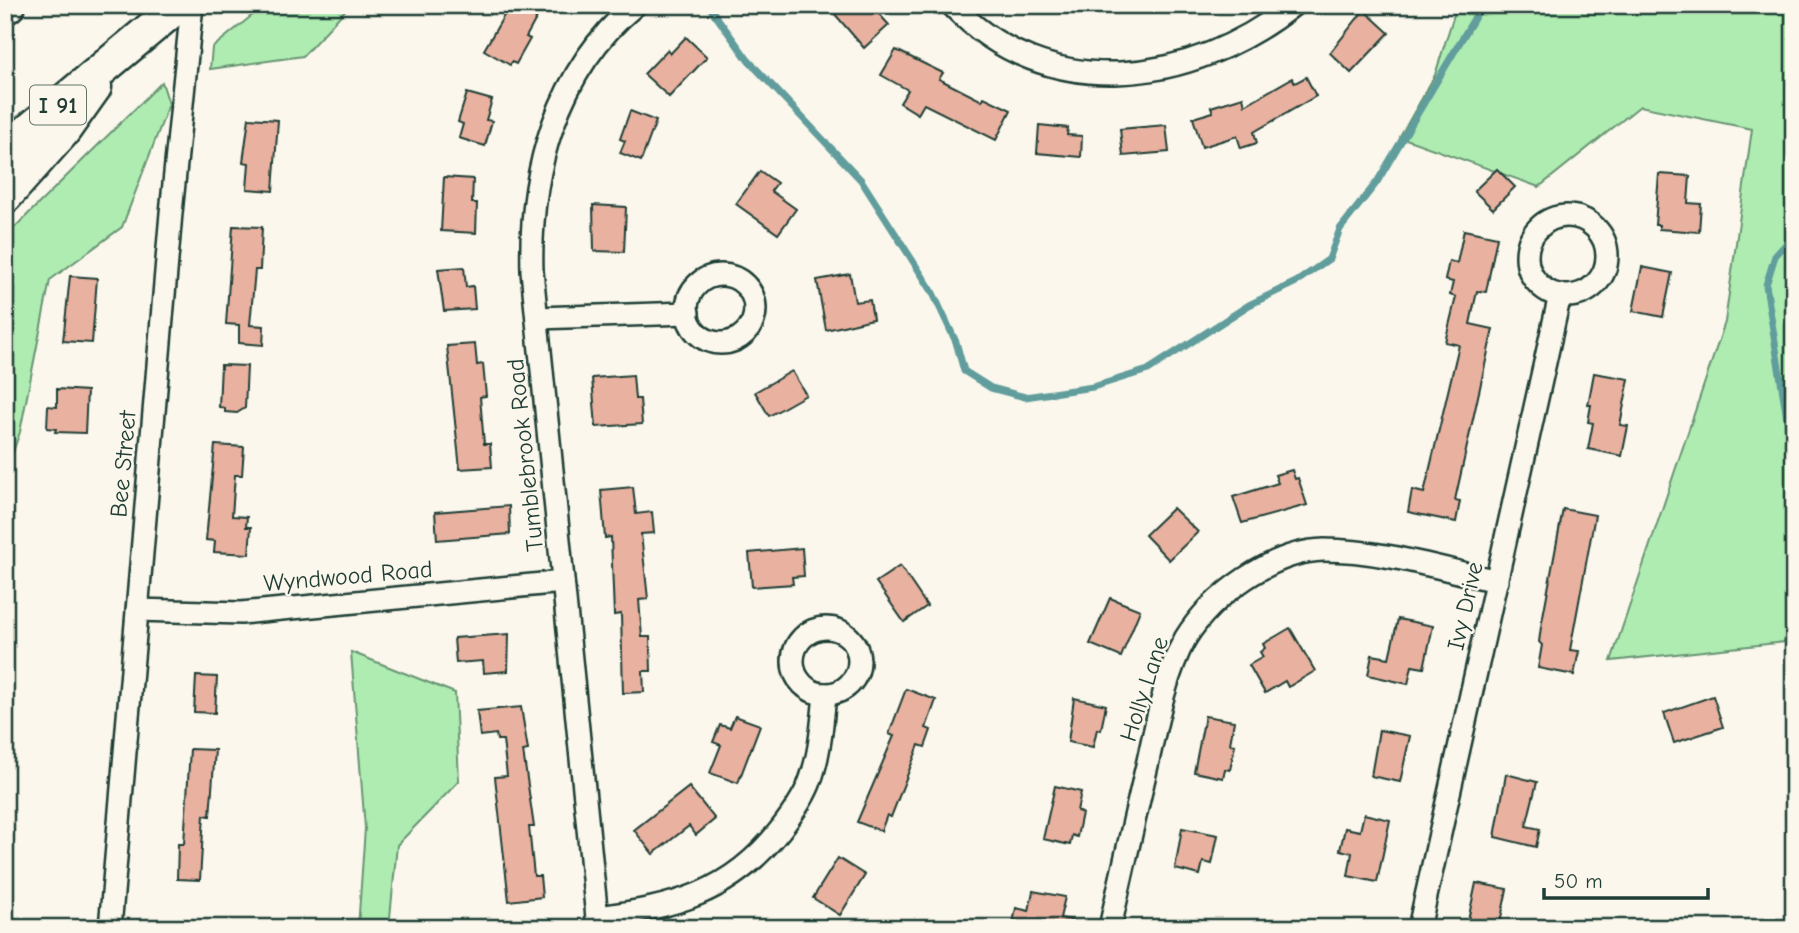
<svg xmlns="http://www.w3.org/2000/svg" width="1799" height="933" font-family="'Comic Neue',sans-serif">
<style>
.green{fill:#afecb2;stroke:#679473;stroke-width:2}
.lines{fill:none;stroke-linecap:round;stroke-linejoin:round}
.stream{stroke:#609d9c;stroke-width:7}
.building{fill:#e9b1a0;stroke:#1f3d34;stroke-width:2}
.minor-casing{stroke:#1f3d34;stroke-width:26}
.highway-casing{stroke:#1f3d34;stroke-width:37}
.minor{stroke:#fbf7ec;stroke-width:21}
.highway{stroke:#fbf7ec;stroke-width:32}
.labels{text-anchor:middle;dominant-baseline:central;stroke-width:5;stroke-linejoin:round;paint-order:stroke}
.shield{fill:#fbf7ec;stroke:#61756b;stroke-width:2}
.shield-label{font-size:23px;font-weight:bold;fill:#1f3d34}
.street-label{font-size:24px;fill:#1f3d34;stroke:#fbf7ec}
</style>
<rect width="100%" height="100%" fill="#fbf7ec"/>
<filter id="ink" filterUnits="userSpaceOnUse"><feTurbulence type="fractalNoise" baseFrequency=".0143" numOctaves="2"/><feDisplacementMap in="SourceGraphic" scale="14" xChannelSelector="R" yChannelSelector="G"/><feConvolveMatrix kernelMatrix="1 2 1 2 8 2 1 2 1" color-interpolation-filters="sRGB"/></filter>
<g filter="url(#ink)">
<g class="green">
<polygon points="265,5 350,5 303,56 210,69 212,48"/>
<polygon points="1457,5 1794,5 1794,641 1611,661 1725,322 1752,129 1640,106 1539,187 1400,137 1435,75"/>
<polygon points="162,82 169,104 122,227 50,280 20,432 5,474 5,237"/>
<polygon points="351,652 455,693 459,781 397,845 389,928 358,928 365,828"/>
</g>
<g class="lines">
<g class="stream">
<polyline points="708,5 748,60 861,180 932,291 956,342 964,371 991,388 1025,397 1093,387 1148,370 1249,305 1296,282 1329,259 1340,229 1377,182 1482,5"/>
<polyline points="1794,235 1775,256 1766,285 1794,464"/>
</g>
</g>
<g class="building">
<polygon points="510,5 537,17 526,37 530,39 516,64 512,62 510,65 484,50"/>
<polygon points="827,5 871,5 889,25 864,48"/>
<polygon points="1364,10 1389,33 1351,73 1330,53"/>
<polygon points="686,37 707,57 669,97 644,74 667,50 670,54"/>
<polygon points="896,50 943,73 939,79 982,101 984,97 1011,110 996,140 924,104 918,114 900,103 908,90 881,75"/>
<polygon points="1306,77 1316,96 1254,132 1257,143 1241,148 1237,136 1202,147 1193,118 1213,112 1211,107 1243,97 1245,105 1292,78 1295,83"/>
<polygon points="467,93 492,100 486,120 492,121 485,146 459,138 463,124 458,122"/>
<polygon points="630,111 656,121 641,161 620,153 625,141 620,139"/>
<polygon points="249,118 278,120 273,191 247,189 249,163 243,162"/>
<polygon points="1039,125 1068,128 1067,135 1082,136 1081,157 1037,153"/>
<polygon points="1166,125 1169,152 1123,156 1120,129"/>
<polygon points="1497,169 1515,187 1493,209 1474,191"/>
<polygon points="760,171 777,183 771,191 796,209 778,234 736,204"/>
<polygon points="1659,174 1690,176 1688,203 1701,204 1699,232 1659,229 1659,225 1655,225"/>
<polygon points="444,177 473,179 472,203 477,203 476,233 441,231"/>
<polygon points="593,205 626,207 624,252 594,251"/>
<polygon points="233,226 262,227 260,270 255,270 250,325 264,326 263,345 239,343 239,325 226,324"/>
<polygon points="1464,230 1497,237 1486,292 1477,291 1470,324 1493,329 1455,500 1460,501 1456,522 1408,512 1412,490 1424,493 1459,345 1445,342 1456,297 1450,295 1453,282 1445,280 1449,261 1457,263"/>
<polygon points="464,267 466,287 473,286 475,309 444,311 438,269"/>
<polygon points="1642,267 1672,273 1663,317 1633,311"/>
<polygon points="850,274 855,302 870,300 873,319 826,330 817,280"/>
<polygon points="70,276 97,278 92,343 63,341"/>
<polygon points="475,344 477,365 483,364 486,396 480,397 484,444 490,444 492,467 460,469 447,346"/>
<polygon points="221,365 247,366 245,408 237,413 225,412 225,408 219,407"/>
<polygon points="792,371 806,395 769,416 755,392"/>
<polygon points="1594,373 1629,379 1620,425 1628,426 1622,456 1588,449 1593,423 1588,422 1591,405 1588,405"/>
<polygon points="633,375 635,399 640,399 642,424 596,427 592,378"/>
<polygon points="57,389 87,391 85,433 55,432 56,429 47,428 48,406 57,407"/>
<polygon points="215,445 244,447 242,475 235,475 232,516 247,517 246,527 251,527 249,554 214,552 215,541 206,540"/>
<polygon points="1292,470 1295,479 1298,478 1307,505 1242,523 1233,497 1278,483 1275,475"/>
<polygon points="633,487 636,514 652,512 654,533 641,534 648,599 639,600 642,637 650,637 651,671 643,671 644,692 623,693 621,614 614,615 611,537 605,538 601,490"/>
<polygon points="509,506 510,534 437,540 435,512"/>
<polygon points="1173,508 1198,532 1169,560 1145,535"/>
<polygon points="1563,509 1595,515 1570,650 1579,651 1574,675 1538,668 1542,645 1539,642 1541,627"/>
<polygon points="802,548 804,576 792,577 793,584 752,587 749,553"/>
<polygon points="900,566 927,606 904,622 876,582"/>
<polygon points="1110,598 1140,610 1121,657 1090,644"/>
<polygon points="1398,619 1433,626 1424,668 1412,666 1408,684 1368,675 1372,655 1389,658"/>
<polygon points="1290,628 1315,671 1288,687 1285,681 1265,693 1249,665 1263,657 1260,652 1265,648 1263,644"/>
<polygon points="509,634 508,671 484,673 483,661 456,663 454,638"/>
<polygon points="196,676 217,677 215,713 194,712"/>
<polygon points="906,689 936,700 926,728 931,730 925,747 919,745 891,817 887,815 881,831 857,822 894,736 889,734"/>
<polygon points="1713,696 1723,727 1674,743 1664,713"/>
<polygon points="1074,698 1106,705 1101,730 1097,729 1093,747 1068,742"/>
<polygon points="521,707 528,750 523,751 534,827 529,827 534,876 540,876 542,897 509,901 495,777 507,776 503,740 497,740 496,734 480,736 477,711"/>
<polygon points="735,716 760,725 738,783 710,773 721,745 713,742 720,725 730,728"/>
<polygon points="1205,716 1234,721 1230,744 1235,745 1230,770 1225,769 1223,778 1194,772"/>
<polygon points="1379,730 1410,736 1400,782 1371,776"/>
<polygon points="190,749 215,750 210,816 204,815 200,880 177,879 178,844 184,844"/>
<polygon points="1506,774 1537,782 1526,826 1540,829 1536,847 1495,837"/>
<polygon points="1055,786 1081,792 1077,811 1082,813 1077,837 1072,835 1070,845 1043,839"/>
<polygon points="689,787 715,819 696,835 689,826 653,854 634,830"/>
<polygon points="1364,814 1390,820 1377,882 1348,876 1352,853 1340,850 1345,828 1360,831"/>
<polygon points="1182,828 1218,835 1212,864 1203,862 1200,875 1175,869"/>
<polygon points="838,858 865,875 840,915 813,898"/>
<polygon points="1476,883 1507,889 1499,928 1467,925"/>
<polygon points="1033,891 1065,897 1060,918 1071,920 1070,928 1012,928 1016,908 1029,911"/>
</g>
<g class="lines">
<g class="minor-casing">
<g id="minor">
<path d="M952,5C1046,105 1192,86 1293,5"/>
<circle cx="1567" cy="256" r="40"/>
<circle cx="721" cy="309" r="34"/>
<polyline points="537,318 688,313"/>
<polyline points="137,610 241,613 563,582"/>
<circle cx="826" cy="661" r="33"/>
<path d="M597,917C674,907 730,894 780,830C791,816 802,801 809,784C820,756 822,725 825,694"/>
<polyline points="110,928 171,213 192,5"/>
<path d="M598,928L532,271C529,172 556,71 635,5"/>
<path d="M1110,928C1122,872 1135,817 1148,761C1156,724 1166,673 1185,639C1211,596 1272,551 1324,550C1382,550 1441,569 1497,581"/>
<polyline points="1419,928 1560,295"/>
</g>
</g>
<g class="highway-casing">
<g id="highway">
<polyline points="5,8 9,5"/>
<polyline points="5,150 179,5"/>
<polyline points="5,197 63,132 95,87"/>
</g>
</g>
<use href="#minor" class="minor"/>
<use href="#highway" class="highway"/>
</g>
</g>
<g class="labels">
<rect class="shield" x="30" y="85.5" width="56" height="39" rx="5"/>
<g class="shield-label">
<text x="58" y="105">I 91</text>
</g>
<g class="street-label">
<text transform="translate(525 455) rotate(-96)">Tumblebrook Road</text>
<text transform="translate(123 464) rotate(-85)">Bee Street</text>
<text transform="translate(348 576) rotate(-5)">Wyndwood Road</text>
<text transform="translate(1465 606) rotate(-77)">Ivy Drive</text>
<text transform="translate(1144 689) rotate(-72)">Holly Lane</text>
</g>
</g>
<rect width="1799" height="933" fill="none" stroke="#fbf7ec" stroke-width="28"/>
<rect x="14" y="14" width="1771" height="905" fill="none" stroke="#1f3d34" stroke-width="2.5" filter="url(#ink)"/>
<path d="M1544 888v10h164v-10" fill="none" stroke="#1f3d34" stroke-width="3.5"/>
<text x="1554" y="888" font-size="21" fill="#1f3d34" stroke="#fbf7ec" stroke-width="5" paint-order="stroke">50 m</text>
</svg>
